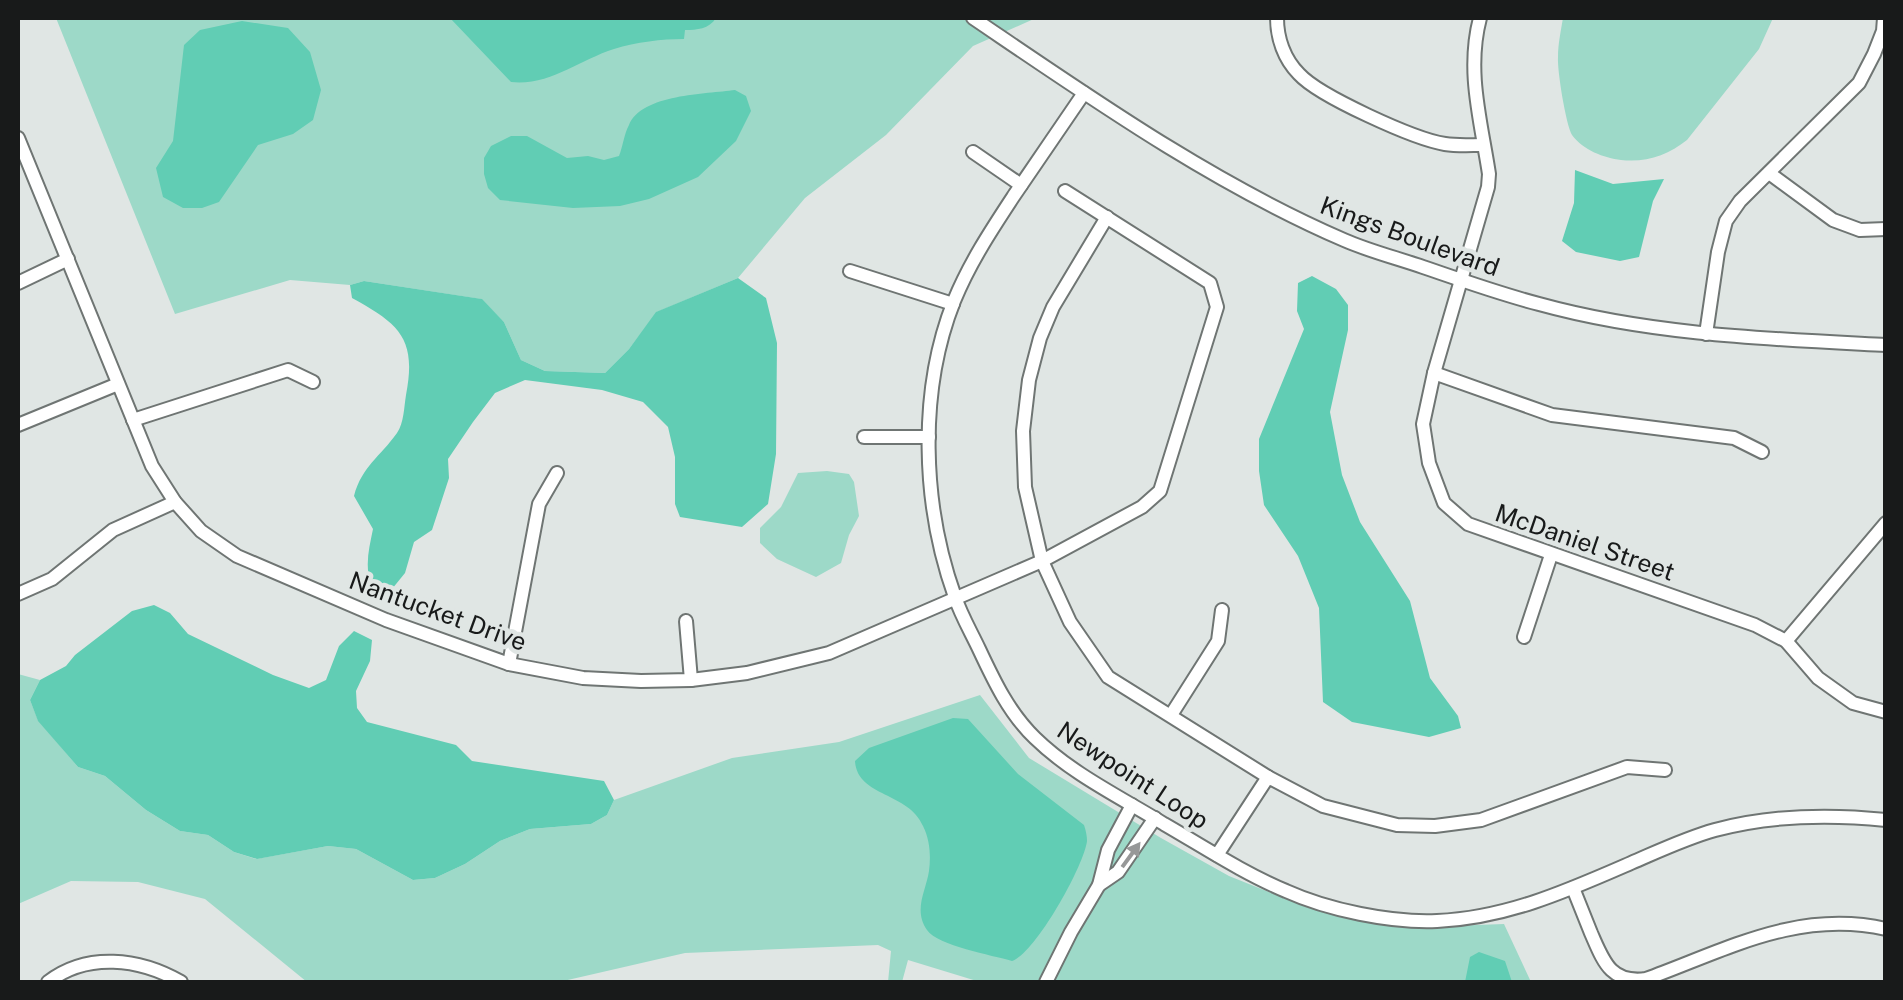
<svg xmlns="http://www.w3.org/2000/svg" width="1903" height="1000" font-family="'Public Sans',sans-serif">
<style>
.green{fill:#9dd9c8}
.water{fill:#61cdb4}
.lines{fill:none;stroke-linecap:round;stroke-linejoin:round}
.minor-casing{stroke:#6f7573;stroke-width:16}
.minor{stroke:#fff;stroke-width:12}
.oneway{fill:#979898}
.labels{text-anchor:middle;dominant-baseline:central;stroke-width:9;stroke-linejoin:round;paint-order:stroke}
.street-label{font-size:25px;fill:#181a1a;stroke:#e0e6e4}
</style>
<rect width="100%" height="100%" fill="#e0e6e4"/>
<g class="green">
<polygon points="56,18 1036,18 973,46 886,135 805,198 738,278 657,312 629,349 605,373 545,371 521,360 504,322 481,299 364,281 350,285 290,280 175,314"/>
<path d="M1563,18H1773L1759,49L1687,140C1668,155 1646,163 1621,160C1604,158 1583,150 1572,135C1566,125 1557,70 1558,57C1558,44 1561,30 1563,18Z"/>
<polygon points="827,471 849,474 854,482 859,516 849,535 841,563 816,577 777,559 760,543 760,528 781,507 798,473"/>
<polygon points="18,674 40,680 30,700 38,720 78,767 105,776 146,810 180,831 208,835 234,852 256,859 328,846 356,849 413,880 435,878 465,864 500,841 530,829 591,824 607,815 614,800 732,758 839,742 980,695 1029,758 1161,838 1229,876 1309,908 1360,919 1423,927 1504,924 1531,982 980,982 908,960 902,982 888,982 891,951 878,945 685,953 559,982 307,982 205,899 138,882 71,881 18,904"/>
</g>
<g class="water">
<path d="M450,18H716C709,29 697,30 685,30L684,39C662,39 636,42 614,49C579,60 550,86 511,82Z"/>
<polygon points="242,21 288,28 310,52 321,90 313,120 293,134 258,145 219,202 202,208 183,208 163,197 156,168 173,141 184,45 200,30"/>
<path d="M735,90L746,96L751,111L736,141L698,177L649,199L620,206L573,208L500,200L488,188L484,174V158L491,146L511,136H527L567,158L588,156L604,160L619,156C623,146 624,134 629,125C642,94 706,94 735,90Z"/>
<polygon points="1575,170 1613,184 1664,179 1653,201 1639,257 1620,261 1576,252 1562,241 1574,203"/>
<polygon points="1312,276 1336,289 1348,305 1348,330 1330,412 1342,475 1360,522 1410,601 1430,678 1458,716 1461,728 1429,737 1352,722 1323,702 1319,608 1298,556 1264,505 1259,471 1259,439 1304,329 1297,311 1298,283"/>
<path d="M738,278L766,298L777,343L776,454L768,504L742,527L680,517L675,504V457L668,427L643,402L602,390L525,380L495,393L473,422L448,459L449,478L432,530L414,542L405,573L392,589L372,587C364,567 369,549 373,529L354,496C362,466 380,457 397,433C404,423 404,407 406,395C417,338 399,324 352,298L350,285L364,281L482,299L504,322L521,360L545,371L605,373L629,349L656,312Z"/>
<polygon points="154,605 170,613 188,634 273,675 309,688 326,680 339,646 354,631 372,640 370,661 356,691 357,708 367,722 456,745 472,761 604,781 614,800 607,815 591,824 530,829 500,841 465,864 435,878 413,880 356,849 328,846 257,859 234,852 208,835 180,831 146,810 105,776 78,767 38,721 30,700 40,680 66,666 75,655 132,611"/>
<path d="M953,718L968,719L1018,774L1084,825C1086,831 1087,836 1087,841C1084,866 1035,954 1012,961C992,955 938,946 927,930C913,910 926,891 929,871C931,856 930,840 923,826C909,792 857,797 855,761L869,748Z"/>
<polygon points="1479,952 1505,961 1512,982 1465,982 1470,957"/>
</g>
<g class="lines">
<g class="minor-casing">
<g id="minor">
<path d="M973,18C1091,98 1212,183 1344,240C1369,251 1397,258 1423,267C1461,280 1500,294 1539,304C1651,335 1770,339 1886,345"/>
<path d="M1277,18C1277,38 1284,59 1299,74C1319,96 1414,139 1445,144C1457,146 1470,145 1483,145"/>
<path d="M1480,18C1466,71 1481,121 1489,174L1488,187L1434,373L1423,424L1429,463L1444,503L1468,524L1755,625L1786,641L1818,678L1853,703L1886,712"/>
<path d="M1084,93C1061,127 1038,160 1015,194C992,229 970,262 954,301C918,392 922,505 955,597C961,615 971,632 979,649C994,681 1009,713 1035,738C1072,774 1120,797 1164,824C1204,847 1243,873 1286,891C1328,910 1391,923 1437,921C1507,918 1569,890 1631,863C1659,851 1686,838 1715,830C1771,815 1828,814 1886,820"/>
<polyline points="18,138 152,466 175,502 201,531 237,556 386,620 509,664 583,678 641,681 691,680 747,673 829,653 1042,561 1142,507 1160,491 1217,307 1210,283 1065,191"/>
<polyline points="973,152 1021,185"/>
<polyline points="1769,173 1833,220 1860,230 1886,229"/>
<polyline points="1107,217 1053,307 1040,338 1029,380 1023,431 1025,487 1042,561 1070,622 1108,677 1268,777 1323,806 1397,825 1435,826 1481,820 1627,767 1665,770"/>
<polyline points="850,271 953,304"/>
<polyline points="18,283 68,259"/>
<polyline points="1706,334 1718,252 1726,221 1740,201 1859,83 1874,54 1883,31 1884,18"/>
<polyline points="1434,373 1552,415 1734,438 1762,452"/>
<polyline points="133,420 288,370 313,382"/>
<polyline points="18,425 118,384"/>
<polyline points="864,437 929,437"/>
<polyline points="18,594 52,579 113,530 175,502"/>
<polyline points="686,621 691,680"/>
<polyline points="1524,637 1551,555"/>
<polyline points="1786,641 1886,523"/>
<polyline points="509,664 539,504 557,473"/>
<polyline points="1171,715 1218,641 1222,610"/>
<polyline points="1217,855 1268,777"/>
<polyline points="1099,885 1118,872 1155,818"/>
<path d="M1573,888C1579,903 1585,918 1591,933C1603,960 1610,984 1646,979C1726,950 1798,909 1886,929"/>
<path d="M48,982C87,952 139,958 181,982"/>
<polyline points="1046,982 1071,932 1099,885 1108,850 1132,805"/>
</g>
</g>
<use href="#minor" class="minor"/>
</g>
<defs><path id="oneway-solid" d="M-6-.8H1V-3.2L6.5 0L1 3.2V.8H-6Z" transform="scale(2.5)"/></defs>
<use class="oneway" href="#oneway-solid" transform="translate(1131 855) rotate(-54)"/>
<g class="labels">
<g class="street-label">
<text transform="translate(1410 236) rotate(20)">Kings Boulevard</text>
<text transform="translate(1585 542) rotate(19)">McDaniel Street</text>
<text transform="translate(438 611) rotate(20)">Nantucket Drive</text>
<text transform="translate(1133 775) rotate(33)">Newpoint Loop</text>
</g>
</g>
<rect width="1903" height="1000" fill="none" stroke="#181a1a" stroke-width="40"/>
</svg>
